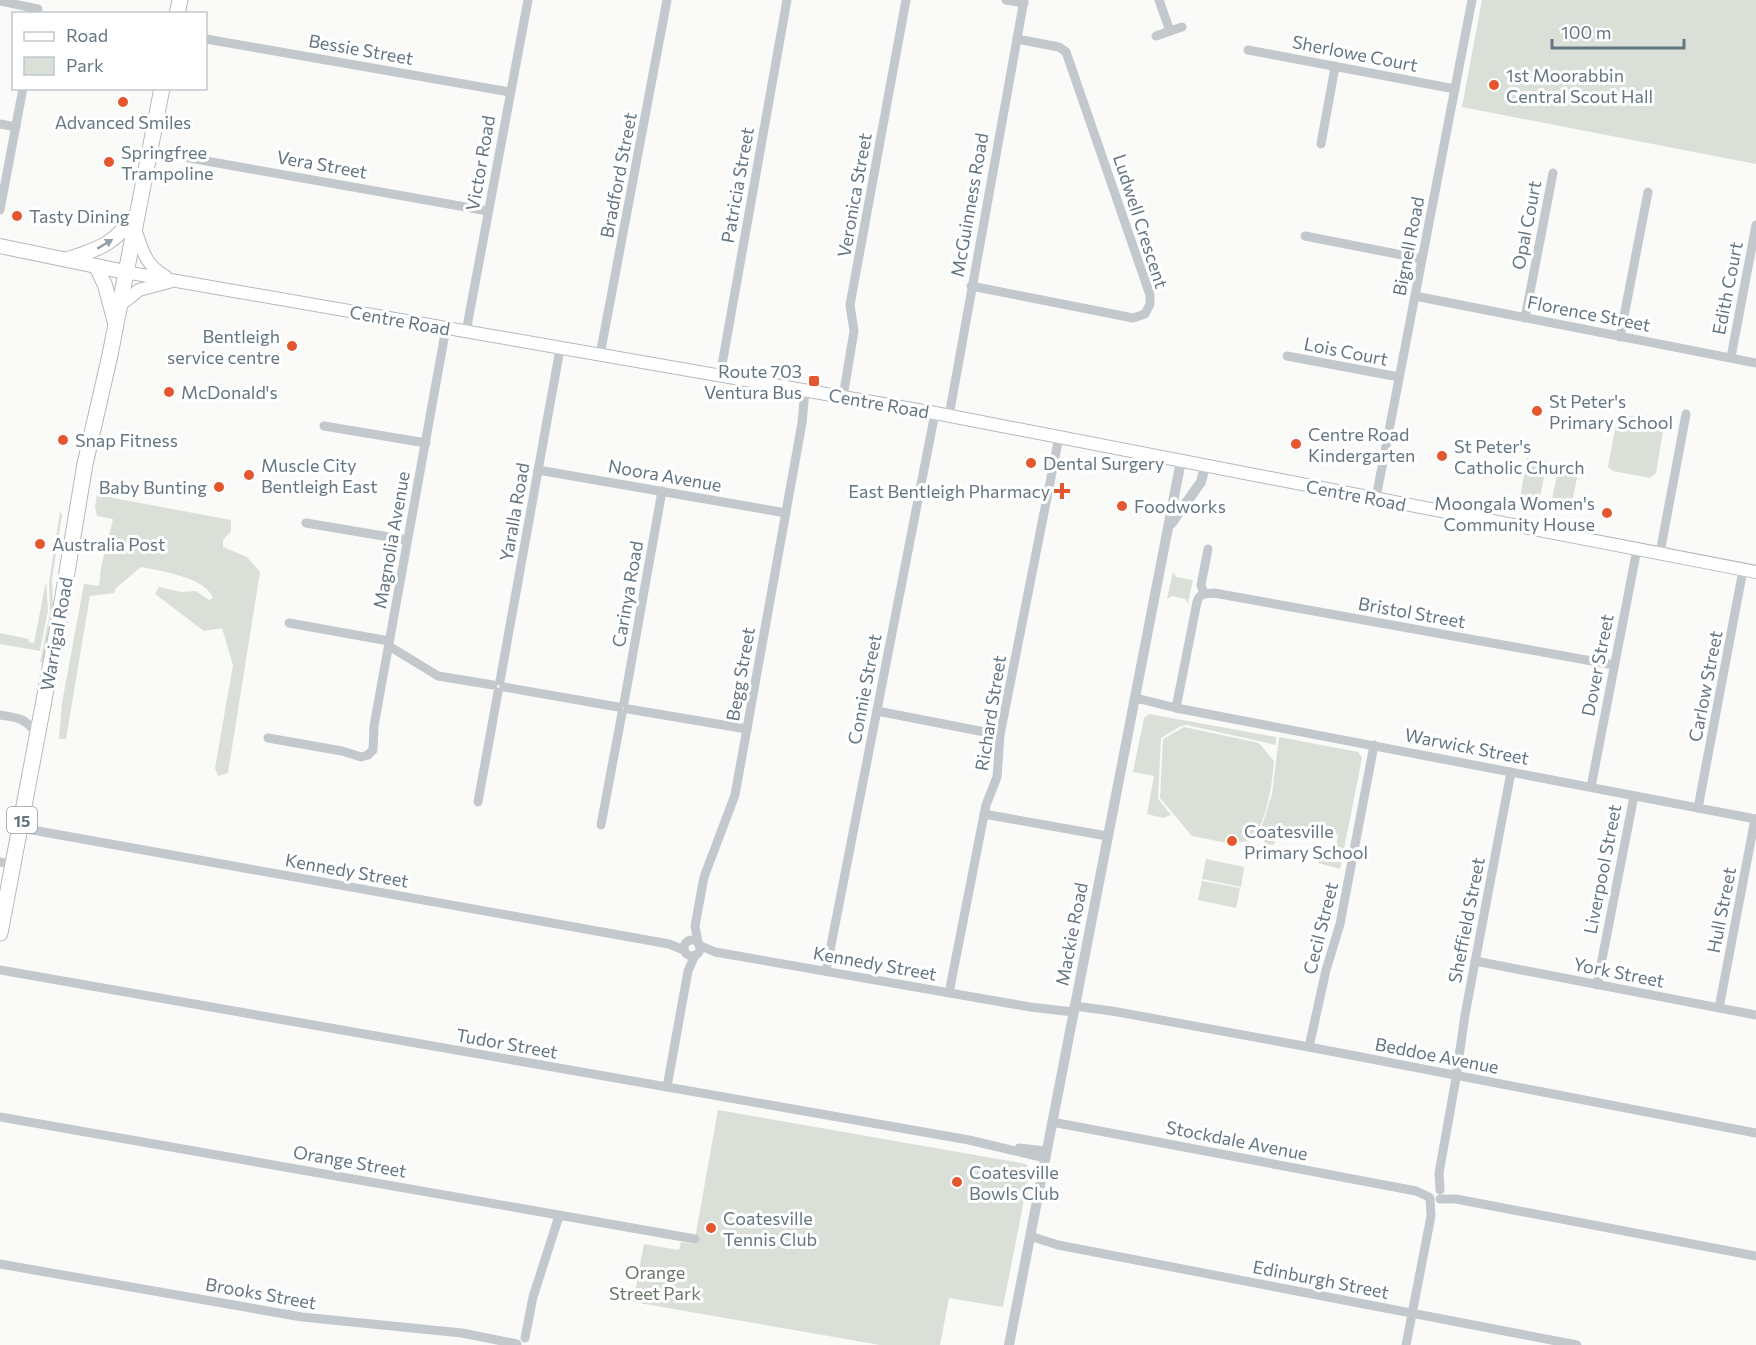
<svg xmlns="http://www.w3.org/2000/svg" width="1756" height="1345" font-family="Commissioner,sans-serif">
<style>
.green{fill:#dadfd7}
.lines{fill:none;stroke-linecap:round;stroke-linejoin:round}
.secondary-casing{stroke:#b3babf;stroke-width:14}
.primary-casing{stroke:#b5babe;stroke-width:16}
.trunk-casing{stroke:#b4b9bd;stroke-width:17}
.minor{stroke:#c3c8cc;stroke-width:9}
.tertiary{stroke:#c3c8cc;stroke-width:10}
.secondary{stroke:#fff;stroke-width:12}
.primary{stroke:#fff;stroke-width:14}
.trunk{stroke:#fff;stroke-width:15}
.oneway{fill:#939fa8}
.poi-dot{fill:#e4572e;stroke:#fff;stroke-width:2}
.labels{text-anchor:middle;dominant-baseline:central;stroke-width:6;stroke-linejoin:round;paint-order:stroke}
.shield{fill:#fff;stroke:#939fa8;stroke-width:1.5}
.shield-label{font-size:16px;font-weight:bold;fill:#657683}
.street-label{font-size:18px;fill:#657683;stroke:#fff}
.poi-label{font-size:18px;fill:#657683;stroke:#fff;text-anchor:start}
.park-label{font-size:18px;fill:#687a64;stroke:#fff}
</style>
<rect width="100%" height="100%" fill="#fafaf8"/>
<g class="green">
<polygon points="1482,0 1756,0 1756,164 1462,107"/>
<polygon points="1624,415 1659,421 1664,425 1656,473 1650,478 1613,471 1608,467 1617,418"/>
<polygon points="1527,458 1547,462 1539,502 1520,498"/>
<polygon points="1559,465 1579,468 1571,507 1551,504"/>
<path d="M97,495L231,520V531L223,540V547L247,557L260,572L228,773L218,776L215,768L233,665L222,628L204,631L155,594L159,587L181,592L196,591L209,600L213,598C205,577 161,571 141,567L116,588L114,593L90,596L66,739H59L62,703L84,584L99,586L101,567L113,519L97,516L95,507Z"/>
<polygon points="60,511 62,515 52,579 53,605 43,662 40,662 50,612 49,583"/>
<polygon points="1173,572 1176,577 1193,580 1188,603 1185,599 1172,596 1167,599"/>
<polygon points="46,581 48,611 40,651 0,644 0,633 29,639 29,642 34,643"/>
<polygon points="1149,714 1276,737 1276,745 1187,725 1181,726 1161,738 1158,799 1171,815 1163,818 1147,814 1154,776 1133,772 1144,718"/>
<path d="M1184,727L1259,743L1274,761C1272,785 1267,822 1251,840L1232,844L1192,836L1160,798L1163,739Z"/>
<polygon points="1279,737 1358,752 1362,758 1340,869 1318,863 1319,858 1337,861 1340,848 1336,847 1338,834 1330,837 1284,828 1281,840 1276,840 1273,845 1266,844 1259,835 1272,794"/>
<polygon points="1206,859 1244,867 1241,887 1202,879"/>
<polygon points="1202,881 1240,888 1236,908 1198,900"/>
<polygon points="718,1110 1026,1164 1030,1169 1003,1307 949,1298 940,1345 880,1345 633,1302 644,1244 679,1250 681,1242 694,1244"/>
</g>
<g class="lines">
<g class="secondary-casing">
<g id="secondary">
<path d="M135,229C142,249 145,265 165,276"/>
<polyline points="125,272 935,413 1756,572"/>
<polyline points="119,306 139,290 169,282"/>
</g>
</g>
<g class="primary-casing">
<g id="primary">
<polyline points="0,246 125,272"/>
<path d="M68,259C102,248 113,244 136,215"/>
<polyline points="96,266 105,285 115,323"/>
</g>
</g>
<g class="trunk-casing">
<g id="trunk">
<polyline points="177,14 180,0"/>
<polyline points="0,933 58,626 85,464 110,355 162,88"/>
</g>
</g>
<g class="minor">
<polyline points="1006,0 1024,3"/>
<polyline points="0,1 38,9"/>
<polyline points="1170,31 1182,27"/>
<polyline points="1156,36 1170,31 1159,0"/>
<polyline points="206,39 510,92"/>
<polyline points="1248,50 1455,89"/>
<polyline points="0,124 16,127"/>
<polyline points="1321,144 1335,67"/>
<polyline points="150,151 488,211"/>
<polyline points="0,210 23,88"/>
<polyline points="1305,236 1422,259"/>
<polyline points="971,286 1133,318 1145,314 1150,304 1150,295 1066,52 1059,47 1017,39"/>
<polyline points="1415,296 1756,363"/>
<polyline points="1525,318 1553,173"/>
<polyline points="466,332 528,0"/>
<polyline points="1620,337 1648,192"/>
<polyline points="600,355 667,0"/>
<polyline points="1287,356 1399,377"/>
<polyline points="1731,357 1756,225"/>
<polyline points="720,376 787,0"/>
<polyline points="843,397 854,331 850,305 906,0"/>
<polyline points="949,416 1024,0"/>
<polyline points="324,426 426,443"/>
<polyline points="538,470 786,513"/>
<polyline points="1376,498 1472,0"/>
<polyline points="306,523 407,540"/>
<polyline points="1660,553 1686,414"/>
<polyline points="1204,594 1214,593 1614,665"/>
<polyline points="289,623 389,641"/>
<polyline points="389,646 438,676 493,685"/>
<polyline points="500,681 560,349"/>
<polyline points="504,687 618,707"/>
<polyline points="1134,700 1140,699 1176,708 1756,819"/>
<polyline points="624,703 662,491"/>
<polyline points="1176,708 1197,602 1199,597 1204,594 1201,585 1208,549"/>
<polyline points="628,709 747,729"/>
<polyline points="877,711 1000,735"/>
<path d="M0,715C20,718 25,718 38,735"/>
<polyline points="268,738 342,751 361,757 368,755 373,750 374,726 446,328"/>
<polyline points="1591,787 1637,549"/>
<polyline points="478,802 498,692"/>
<polyline points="1698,808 1743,570"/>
<polyline points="984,814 1107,836"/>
<polyline points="601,825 622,713"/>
<polyline points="21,828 669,944 684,950"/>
<polyline points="0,862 13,865"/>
<circle cx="692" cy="948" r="8"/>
<polyline points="698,942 695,926 704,877 735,795 802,423 805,390"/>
<polyline points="699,945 715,952 1030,1007 1073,1012"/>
<polyline points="1475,961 1756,1015"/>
<polyline points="0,970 969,1140 1045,1158"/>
<polyline points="826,971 935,413"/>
<polyline points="1597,985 1634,796"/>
<polyline points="949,993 982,825 986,805 997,777 1000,735 1059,437"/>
<polyline points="1074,1006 1112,1011 1309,1047 1756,1133"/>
<polyline points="1719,1008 1755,819"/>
<polyline points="1309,1047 1326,970 1340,924 1374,745"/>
<polyline points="667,1087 688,971 695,955"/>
<polyline points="0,1117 695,1239"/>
<polyline points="1052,1122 1416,1191 1429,1197"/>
<polyline points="1019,1148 1046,1151"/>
<polyline points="1440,1190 1439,1173 1455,1084 1465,1015 1511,772"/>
<polyline points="1440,1199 1456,1199 1756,1256"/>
<polyline points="1030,1236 1058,1245 1577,1345"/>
<polyline points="0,1264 302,1317 462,1333 517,1344"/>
<polyline points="525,1338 533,1297 559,1216"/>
<polyline points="1406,1345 1431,1216 1430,1198"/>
</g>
<g class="tertiary">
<polyline points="1171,524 1201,482 1205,466"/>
<polyline points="1009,1345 1181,461"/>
</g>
<use href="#secondary" class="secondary"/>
<use href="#primary" class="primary"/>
<use href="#trunk" class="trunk"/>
</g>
<defs><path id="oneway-solid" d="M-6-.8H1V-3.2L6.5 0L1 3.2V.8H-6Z" transform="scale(1.5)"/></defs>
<use class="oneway" href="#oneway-solid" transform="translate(105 244) rotate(-31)"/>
<g class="poi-dot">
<circle cx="1494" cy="85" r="6"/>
<circle cx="123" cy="102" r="6"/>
<circle cx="109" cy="162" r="6"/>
<circle cx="17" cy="216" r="6"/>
<circle cx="292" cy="346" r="6"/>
<rect x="808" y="375" width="12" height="12" rx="3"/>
<circle cx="169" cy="392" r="6"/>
<circle cx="1537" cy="411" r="6"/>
<circle cx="63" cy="440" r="6"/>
<circle cx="1296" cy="444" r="6"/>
<circle cx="1442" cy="456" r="6"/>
<circle cx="1031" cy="463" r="6"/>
<circle cx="249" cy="475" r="6"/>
<circle cx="219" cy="487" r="6"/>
<path d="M1059 482h6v6h6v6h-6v6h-6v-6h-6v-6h6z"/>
<circle cx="1122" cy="506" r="6"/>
<circle cx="1607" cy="513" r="6"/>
<circle cx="40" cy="544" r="6"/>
<circle cx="1232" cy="841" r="6"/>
<circle cx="957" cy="1182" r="6"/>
<circle cx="711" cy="1228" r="6"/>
</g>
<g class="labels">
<rect class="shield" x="7" y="807" width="30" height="26" rx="4.5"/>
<g class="shield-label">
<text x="22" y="820">15</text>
</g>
<g class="street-label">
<text transform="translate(361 49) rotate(10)">Bessie Street</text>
<text transform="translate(1355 53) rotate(11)">Sherlowe Court</text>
<text transform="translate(480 163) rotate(-80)">Victor Road</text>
<text transform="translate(322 164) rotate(10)">Vera Street</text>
<text transform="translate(618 175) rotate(-79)">Bradford Street</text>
<text transform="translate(737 185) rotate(-80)">Patricia Street</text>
<text transform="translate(854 195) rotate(-80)">Veronica Street</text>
<text transform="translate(969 205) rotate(-80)">McGuinness Road</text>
<text transform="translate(1141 221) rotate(72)">Ludwell Crescent</text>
<text transform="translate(1526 225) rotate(-79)">Opal Court</text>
<text transform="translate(1408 246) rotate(-79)">Bignell Road</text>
<text transform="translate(1727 288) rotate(-79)">Edith Court</text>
<text transform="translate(1589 313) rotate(11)">Florence Street</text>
<text transform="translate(400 320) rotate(10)">Centre Road</text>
<text transform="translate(1346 351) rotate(11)">Lois Court</text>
<text transform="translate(879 403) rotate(10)">Centre Road</text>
<text transform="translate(665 475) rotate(10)">Noora Avenue</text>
<text transform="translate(1356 495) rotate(11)">Centre Road</text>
<text transform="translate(514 512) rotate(-80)">Yaralla Road</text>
<text transform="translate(391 540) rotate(-80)">Magnolia Avenue</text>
<text transform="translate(627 594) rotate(-80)">Carinya Road</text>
<text transform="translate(1412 612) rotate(10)">Bristol Street</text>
<text transform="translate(56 634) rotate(-80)">Warrigal Road</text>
<text transform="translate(1597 665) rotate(-79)">Dover Street</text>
<text transform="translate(740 674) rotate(-80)">Begg Street</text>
<text transform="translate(1705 686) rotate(-79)">Carlow Street</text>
<text transform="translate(864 689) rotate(-79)">Connie Street</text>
<text transform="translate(990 713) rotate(-81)">Richard Street</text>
<text transform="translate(1467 746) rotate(11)">Warwick Street</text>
<text transform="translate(1602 869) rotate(-79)">Liverpool Street</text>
<text transform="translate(347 870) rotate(10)">Kennedy Street</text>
<text transform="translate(1721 910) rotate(-79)">Hull Street</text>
<text transform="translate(1466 920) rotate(-79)">Sheffield Street</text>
<text transform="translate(1320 928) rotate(-76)">Cecil Street</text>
<text transform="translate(1071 934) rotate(-79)">Mackie Road</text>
<text transform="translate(875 963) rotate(10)">Kennedy Street</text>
<text transform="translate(1619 972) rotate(11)">York Street</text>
<text transform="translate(507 1043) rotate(10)">Tudor Street</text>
<text transform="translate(1437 1055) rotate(11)">Beddoe Avenue</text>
<text transform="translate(1237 1140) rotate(11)">Stockdale Avenue</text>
<text transform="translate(350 1161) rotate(10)">Orange Street</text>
<text transform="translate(1321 1279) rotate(11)">Edinburgh Street</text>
<text transform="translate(261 1293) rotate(10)">Brooks Street</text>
</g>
<g class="poi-label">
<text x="1506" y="75">1st Moorabbin<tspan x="1506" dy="21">Central Scout Hall</tspan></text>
<text x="123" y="122" text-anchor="middle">Advanced Smiles</text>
<text x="121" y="152">Springfree<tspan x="121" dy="21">Trampoline</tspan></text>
<text x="29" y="216">Tasty Dining</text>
<text x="280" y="336" text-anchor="end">Bentleigh<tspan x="280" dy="21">service centre</tspan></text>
<text x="802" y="371" text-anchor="end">Route 703<tspan x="802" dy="21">Ventura Bus</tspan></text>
<text x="181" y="392">McDonald's</text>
<text x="1549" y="401">St Peter's<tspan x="1549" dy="21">Primary School</tspan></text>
<text x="1308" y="434">Centre Road<tspan x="1308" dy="21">Kindergarten</tspan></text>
<text x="75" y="440">Snap Fitness</text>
<text x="1454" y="446">St Peter's<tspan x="1454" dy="21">Catholic Church</tspan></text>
<text x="1043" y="463">Dental Surgery</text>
<text x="261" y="465">Muscle City<tspan x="261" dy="21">Bentleigh East</tspan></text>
<text x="207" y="487" text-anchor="end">Baby Bunting</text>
<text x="1050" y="491" text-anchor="end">East Bentleigh Pharmacy</text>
<text x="1595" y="503" text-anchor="end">Moongala Women's<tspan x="1595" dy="21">Community House</tspan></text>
<text x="1134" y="506">Foodworks</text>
<text x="52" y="544">Australia Post</text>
<text x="1244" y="831">Coatesville<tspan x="1244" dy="21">Primary School</tspan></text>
<text x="969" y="1172">Coatesville<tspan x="969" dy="21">Bowls Club</tspan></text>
<text x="723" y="1218">Coatesville<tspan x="723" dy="21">Tennis Club</tspan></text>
</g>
<g class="park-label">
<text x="655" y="1272">Orange<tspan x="655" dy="21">Street Park</tspan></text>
</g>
</g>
<rect x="12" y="12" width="195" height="78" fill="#ffffff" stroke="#c1c8cd" stroke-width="1.5"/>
<rect x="24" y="32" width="30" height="9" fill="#ffffff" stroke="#c1c8cd" stroke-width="1.5"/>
<text x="66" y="42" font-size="18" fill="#657683">Road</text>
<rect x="24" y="57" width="30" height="18" fill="#dadfd7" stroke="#c1c8cd" stroke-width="1.5"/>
<text x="66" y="72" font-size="18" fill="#657683">Park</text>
<path d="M1552 39v9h132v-9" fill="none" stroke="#657683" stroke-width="3"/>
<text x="1561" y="39" font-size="18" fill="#657683" stroke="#ffffff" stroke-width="4.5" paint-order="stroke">100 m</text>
</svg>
